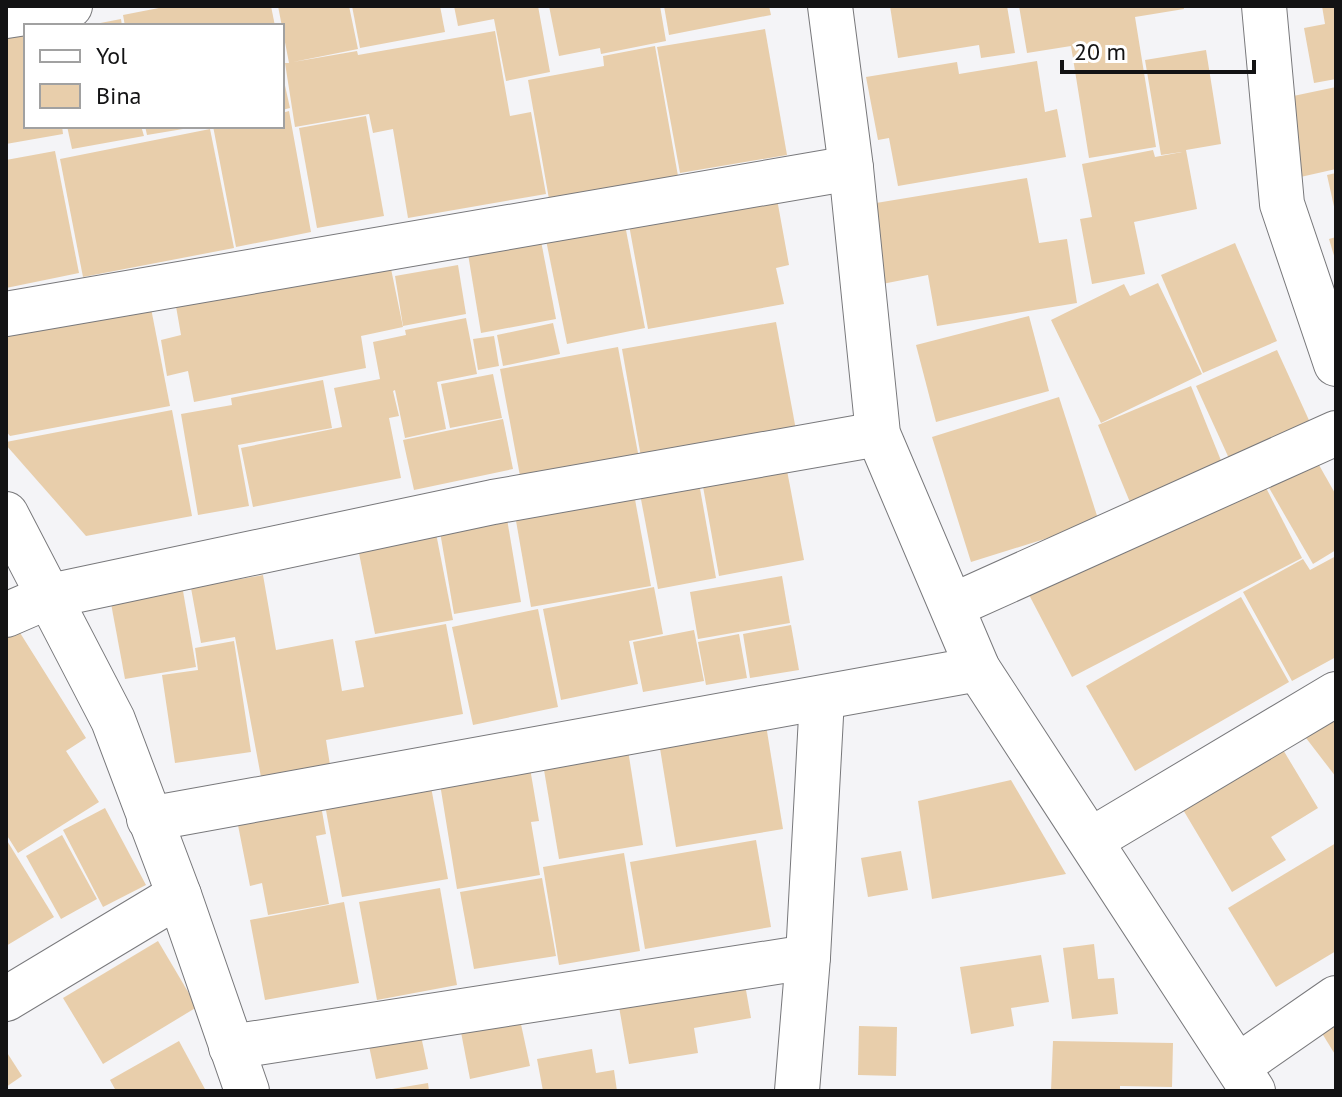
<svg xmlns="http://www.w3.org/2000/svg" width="1342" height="1097" font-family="'PT Sans',sans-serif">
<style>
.building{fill:#e8ceab}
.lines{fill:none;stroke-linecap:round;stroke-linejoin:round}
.minor-casing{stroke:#78787b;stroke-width:46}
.minor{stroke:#fff;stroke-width:44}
</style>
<rect width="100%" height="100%" fill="#f4f4f7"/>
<g class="building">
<polygon points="169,6 271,6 275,26 125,26 123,15"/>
<polygon points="278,6 349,6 358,49 293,62 357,51 358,55 495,31 510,116 531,112 546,194 408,218 393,129 373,133 369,114 295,127 285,63 289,63"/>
<polygon points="352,6 440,6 445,32 360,48"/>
<polygon points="454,6 538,6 550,72 506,81 494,19 458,26"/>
<polygon points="549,6 660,6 666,41 601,54 600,48 559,56"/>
<polygon points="664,6 769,6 771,15 669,35"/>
<polygon points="890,6 1007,6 1015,53 981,58 979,45 898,58"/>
<polygon points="1019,6 1183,6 1184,9 1135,17 1156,147 1089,158 1071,46 1027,53"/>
<polygon points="1322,6 1336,6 1336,79 1314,83 1304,28 1325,24"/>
<polygon points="121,19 122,26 91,26 90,25"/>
<polygon points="26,29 26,126 62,126 63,134 6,144 6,33"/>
<polygon points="765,29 787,155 680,173 657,47"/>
<polygon points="655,46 678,176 549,199 528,80 604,66 603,56"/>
<polygon points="1206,50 1221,144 1186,150 1197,209 1134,222 1145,274 1092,284 1080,219 1092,217 1082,164 1153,150 1155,157 1182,152 1161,155 1145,60"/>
<polygon points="1037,61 1045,112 1057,109 1066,157 898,186 889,138 878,140 866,77 957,62 959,74"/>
<polygon points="282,72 290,108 282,110"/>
<polygon points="1336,87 1336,169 1296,178 1279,99"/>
<polygon points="289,111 311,232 236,247 213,126 282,126 282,113"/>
<polygon points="366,116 384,216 317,228 299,128"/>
<polygon points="67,126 141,126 144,136 72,149"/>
<polygon points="145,126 189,126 189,128 147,135"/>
<polygon points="210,129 234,248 83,277 60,159"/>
<polygon points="55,151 79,273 6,288 6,160"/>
<polygon points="1336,173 1336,211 1335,211 1327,175"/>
<polygon points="1027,178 1039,243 1067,239 1077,303 937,326 928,275 877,285 864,205"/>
<polygon points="777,199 789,265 776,268 784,304 648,329 629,225"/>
<polygon points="625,225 645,328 567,344 546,240"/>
<polygon points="1336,237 1336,259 1335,259 1329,239"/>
<polygon points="541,241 556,319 481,333 468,254"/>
<polygon points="1235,243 1277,341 1203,373 1161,275"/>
<polygon points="390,264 403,327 361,336 366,368 194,402 188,371 167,376 161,340 181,335 174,295"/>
<polygon points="458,265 466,314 403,326 395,276"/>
<polygon points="1158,283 1202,374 1101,423 1051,320 1124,284 1130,296"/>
<polygon points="150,303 170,406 10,436 6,431 6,326"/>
<polygon points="1029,316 1049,391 936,422 916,345"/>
<polygon points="466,318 477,374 437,382 446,429 405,438 395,390 393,391 399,416 389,418 401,478 253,507 241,448 342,427 334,388 380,379 373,342 406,335 405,330"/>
<polygon points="776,322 796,430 641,457 622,349"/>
<polygon points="553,323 560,354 503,366 497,335"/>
<polygon points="494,336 499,366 478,370 473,339"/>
<polygon points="618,347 641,469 523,492 500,369"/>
<polygon points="1277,350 1313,429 1232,465 1196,386"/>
<polygon points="493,374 502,418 450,428 441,384"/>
<polygon points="323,380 332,428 238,445 249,506 198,515 181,414 232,405 231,398"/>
<polygon points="1191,386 1224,468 1132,507 1098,425"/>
<polygon points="1059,397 1099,522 971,562 932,437"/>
<polygon points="172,410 192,516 86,536 6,445 6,442"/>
<polygon points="503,419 513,469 414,490 403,440"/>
<polygon points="1315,458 1336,495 1336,550 1313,564 1268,486"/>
<polygon points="786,465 804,560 719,576 702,481"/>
<polygon points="1263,482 1302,558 1072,677 1027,591"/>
<polygon points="699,483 716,578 658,589 640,494"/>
<polygon points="634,494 651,586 531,607 515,515"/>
<polygon points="506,513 521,602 454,614 439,526"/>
<polygon points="434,523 453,620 375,634 356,538"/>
<polygon points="1336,556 1336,657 1292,681 1243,592 1303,559 1310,570"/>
<polygon points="263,575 276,650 333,639 342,691 364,687 355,641 446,624 463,714 326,740 330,765 261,777 235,637 201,643 191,588"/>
<polygon points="782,576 790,623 698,639 690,592"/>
<polygon points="182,585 196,667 125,679 110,598"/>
<polygon points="654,587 663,634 629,641 638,684 561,700 543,609"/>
<polygon points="1241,597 1289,682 1135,771 1086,686"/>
<polygon points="538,609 558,707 473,725 452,627"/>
<polygon points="791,625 799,670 750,678 743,634"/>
<polygon points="17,628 86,738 66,751 99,802 18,853 6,834 6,635"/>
<polygon points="694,630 704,681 643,692 633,642"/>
<polygon points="739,634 747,678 706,685 698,642"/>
<polygon points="234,641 251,752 175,763 162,675 198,670 195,648"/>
<polygon points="1336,714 1336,777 1306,738"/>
<polygon points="765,719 783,829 676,847 658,736"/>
<polygon points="1282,748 1318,808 1271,837 1286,860 1232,892 1182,808"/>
<polygon points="628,750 643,845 559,859 543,764"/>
<polygon points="530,768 539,821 531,822 540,875 457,889 440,784"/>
<polygon points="1011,780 1066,874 932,899 918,801"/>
<polygon points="431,787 448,879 342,897 325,805"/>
<polygon points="319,794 326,834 316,836 329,904 268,915 262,883 250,886 235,810"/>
<polygon points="105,808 146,885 103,907 63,830"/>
<polygon points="62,835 97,899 61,919 26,856"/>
<polygon points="6,839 54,917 6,946"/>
<polygon points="756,840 771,927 645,949 630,862"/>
<polygon points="1336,843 1336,951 1276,987 1228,908"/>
<polygon points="901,851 908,890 868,897 861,858"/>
<polygon points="624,853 640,951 559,965 543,867"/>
<polygon points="542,878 556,956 474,969 460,892"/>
<polygon points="440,888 457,985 377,1000 359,902"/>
<polygon points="344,902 359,983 265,1000 250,920"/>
<polygon points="158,941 197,1007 103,1064 63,998"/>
<polygon points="1094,944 1098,979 1114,978 1118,1014 1072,1019 1063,948"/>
<polygon points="1041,955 1049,1002 1011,1008 1014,1026 971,1034 960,967"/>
<polygon points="744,979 751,1018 694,1028 698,1053 629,1064 618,1001"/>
<polygon points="519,1015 530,1066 470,1079 460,1027"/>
<polygon points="1336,1021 1336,1056 1320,1030"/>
<polygon points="859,1026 897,1027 896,1076 858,1075"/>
<polygon points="421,1036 428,1069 376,1079 369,1046"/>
<polygon points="179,1041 206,1091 116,1091 110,1080"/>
<polygon points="1053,1041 1173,1043 1172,1087 1120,1086 1120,1091 1051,1091"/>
<polygon points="592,1049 596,1073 614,1070 617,1091 543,1091 537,1059"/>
<polygon points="6,1051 22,1076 6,1087"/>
<polygon points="428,1083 429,1091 392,1091 392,1089"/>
</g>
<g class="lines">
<g class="minor-casing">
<g id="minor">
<polyline points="830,6 851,168 878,434 978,669 1253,1091"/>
<polyline points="1264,6 1282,204 1336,364"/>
<polyline points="6,16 70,6"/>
<polyline points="6,314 851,168"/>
<polyline points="6,514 113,720 179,895 247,1091"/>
<polyline points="952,606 1336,433"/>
<polyline points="6,615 50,596 493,502 878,434"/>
<polyline points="149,819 978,669"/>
<polyline points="1091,840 1336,694"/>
<polyline points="6,999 179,895"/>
<polyline points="231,1047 808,957"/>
<polyline points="1238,1066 1336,998"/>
<polyline points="797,1091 808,957 822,698"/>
</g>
</g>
<use href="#minor" class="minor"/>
</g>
<rect width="1342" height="1097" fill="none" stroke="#131314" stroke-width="16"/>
<rect x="24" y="24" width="260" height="104" fill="#ffffff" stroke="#a1a1a1" stroke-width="2"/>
<rect x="40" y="50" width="40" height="12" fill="#ffffff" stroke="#a1a1a1" stroke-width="2"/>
<text x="96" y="64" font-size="24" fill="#131314">Yol</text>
<rect x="40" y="84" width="40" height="24" fill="#e8ceab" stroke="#a1a1a1" stroke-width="2"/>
<text x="96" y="104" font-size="24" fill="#131314">Bina</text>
<path d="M1062 60v12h192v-12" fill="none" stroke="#131314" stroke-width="4"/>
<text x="1074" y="60" font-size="24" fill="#131314" stroke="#ffffff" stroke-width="6" paint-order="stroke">20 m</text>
</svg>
